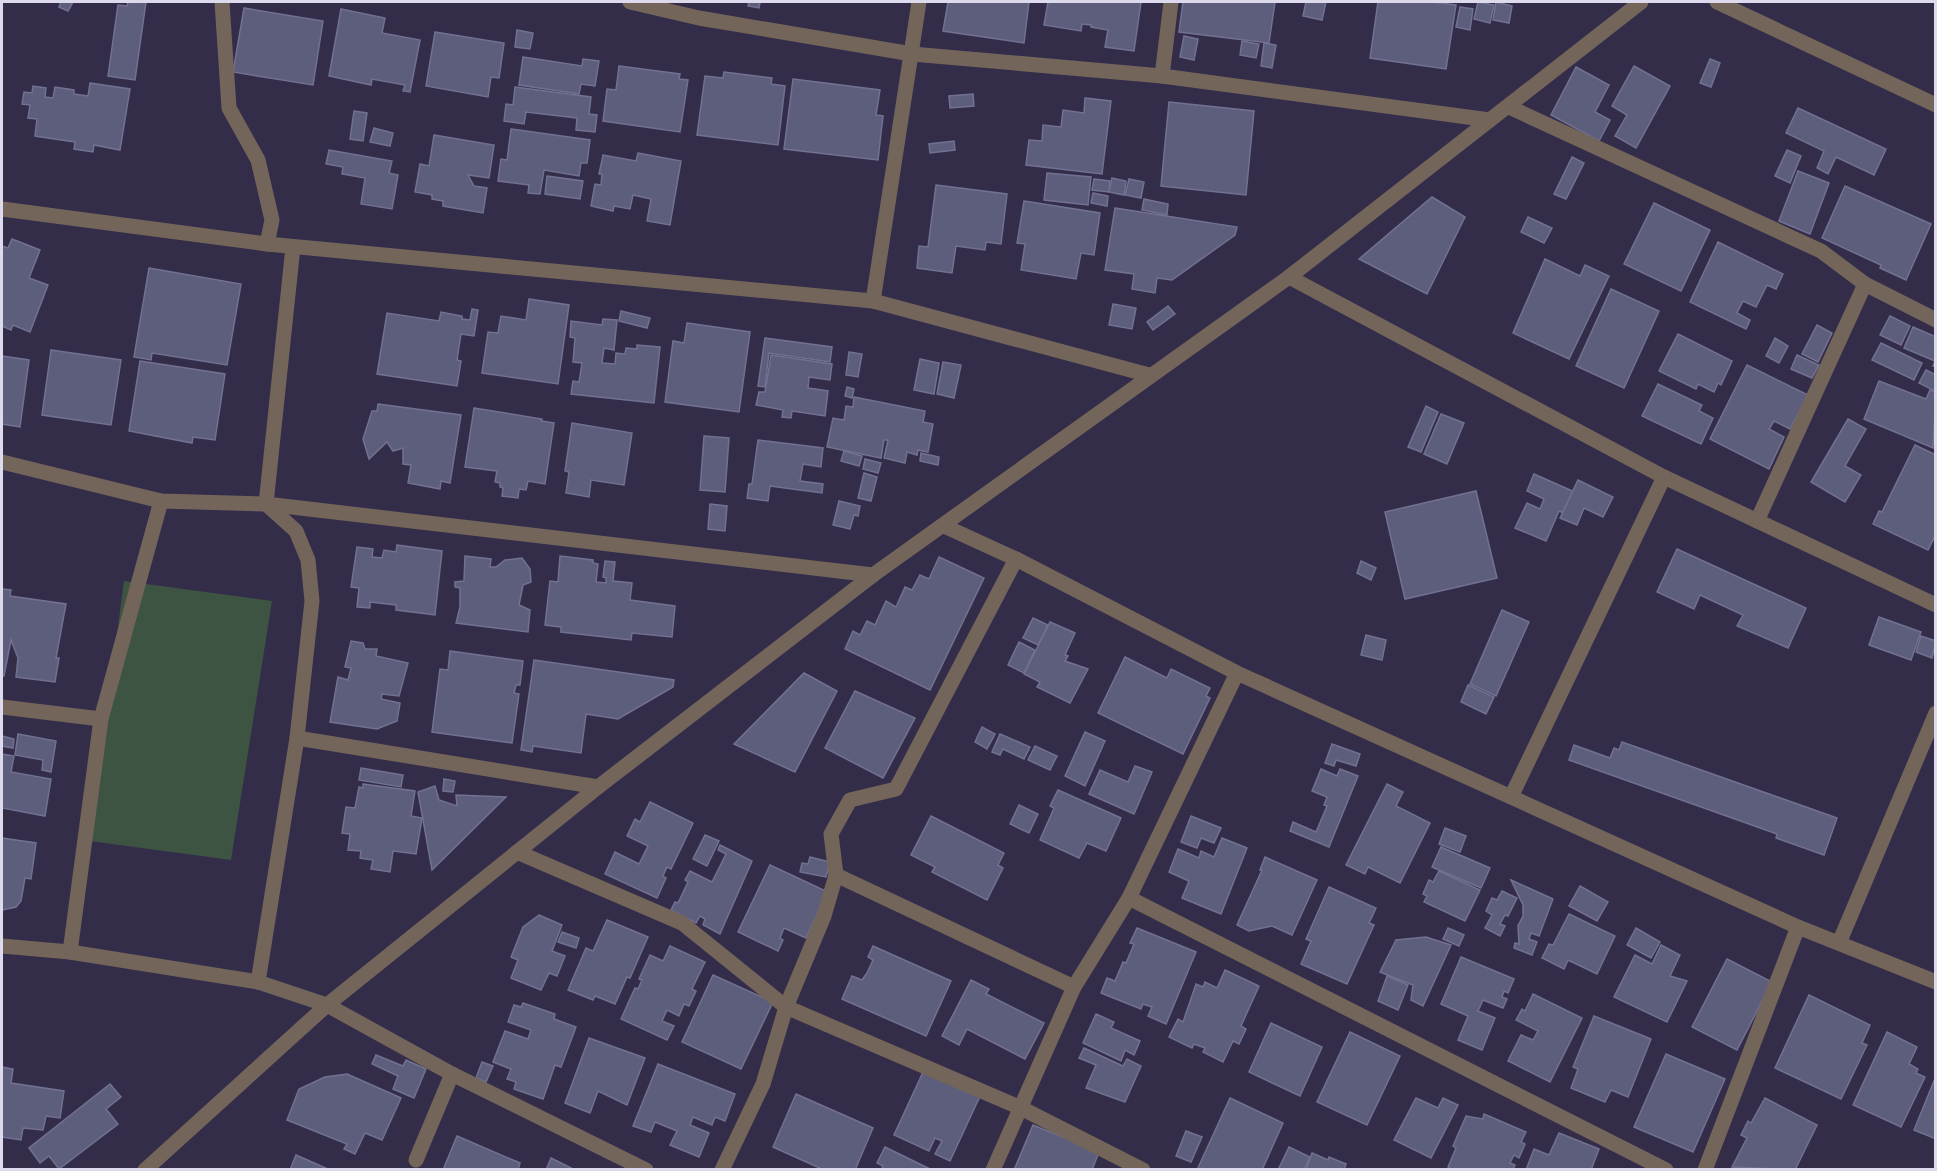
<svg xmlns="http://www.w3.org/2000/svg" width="1937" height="1171" font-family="Cabin,sans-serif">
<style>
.green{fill:#3e5443}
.building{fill:#5d5d7c;stroke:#727192;stroke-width:1.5}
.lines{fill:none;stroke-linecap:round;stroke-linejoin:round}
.street{stroke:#74655b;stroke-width:15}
</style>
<rect width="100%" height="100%" fill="#332d4a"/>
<polygon class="green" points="124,581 272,601 231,860 90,841"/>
<g class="building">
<polygon points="61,2 73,2 68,11 59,7"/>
<polygon points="128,2 146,2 135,80 108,76 118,5 127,6"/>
<polygon points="749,2 760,2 759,8 748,6"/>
<polygon points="948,2 1029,2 1024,43 943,31"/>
<polygon points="1048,2 1141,2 1134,51 1105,47 1108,30 1091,27 1091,25 1082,24 1081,31 1044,25"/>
<polygon points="1183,2 1275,2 1269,43 1179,32"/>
<polygon points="1306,2 1326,2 1322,20 1303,16"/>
<polygon points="1378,2 1432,2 1456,5 1446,69 1370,58"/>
<polygon points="1478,2 1494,5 1490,23 1474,19"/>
<polygon points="1496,2 1512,6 1509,23 1493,20"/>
<polygon points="1460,7 1473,9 1470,30 1456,27"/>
<polygon points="244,8 323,21 313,85 233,72"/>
<polygon points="341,9 385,18 382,33 420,40 410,92 403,91 405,85 372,79 371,85 329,76"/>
<polygon points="517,30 533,33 530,49 515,47"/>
<polygon points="435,32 504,43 499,78 491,77 488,97 426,86"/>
<polygon points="1184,36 1198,39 1194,60 1180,57"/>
<polygon points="1242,41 1259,44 1256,58 1240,55"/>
<polygon points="1264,43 1276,45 1272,68 1261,66"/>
<polygon points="523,57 582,66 583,59 599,61 595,86 581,84 579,94 519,85"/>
<polygon points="1710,59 1720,63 1711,87 1700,83"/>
<polygon points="619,66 680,74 679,79 688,80 680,132 603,121 607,89 616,90"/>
<polygon points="1634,66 1670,86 1636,148 1615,136 1627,115 1612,106"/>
<polygon points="1576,67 1609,85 1595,112 1610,120 1599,141 1551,115"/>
<polygon points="724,72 772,78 771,84 785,86 778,145 697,135 705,76 723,78"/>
<polygon points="793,79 880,90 876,115 883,116 878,160 784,149"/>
<polygon points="90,83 130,89 120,150 94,145 93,152 74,149 75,142 35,136 37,119 28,118 30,105 22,104 24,92 32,93 33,86 46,88 45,97 53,98 55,87 74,90 74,94 88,96"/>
<polygon points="515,87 591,97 589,114 597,115 595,132 576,130 577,118 526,112 524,124 504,121 506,104 513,105"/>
<polygon points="973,94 974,106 950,108 949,96"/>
<polygon points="1085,98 1111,101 1102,174 1026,165 1029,140 1042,141 1043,125 1061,127 1063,110 1084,113"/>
<polygon points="1169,102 1254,111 1246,195 1161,186"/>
<polygon points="1798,108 1886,149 1874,175 1836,157 1828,174 1817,168 1824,151 1786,133"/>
<polygon points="354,111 367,113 363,141 350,139"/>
<polygon points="374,128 393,133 390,146 370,142"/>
<polygon points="511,129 590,140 587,163 581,163 579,176 544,170 540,194 528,193 529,185 498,181 501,159 507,160"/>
<polygon points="434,135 494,145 489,178 468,175 474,186 487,188 483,213 443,206 443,201 432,199 432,195 415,192 420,164 429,166"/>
<polygon points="954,141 955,150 930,153 929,144"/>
<polygon points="329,150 392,161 389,173 398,175 392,209 361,204 365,178 342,174 343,167 326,164"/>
<polygon points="1787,150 1801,156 1790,183 1775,176"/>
<polygon points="638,153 681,161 670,225 647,221 651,199 633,195 630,209 614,206 613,211 591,206 595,184 601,185 602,174 599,174 603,155 636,161"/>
<polygon points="1572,157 1584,163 1566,199 1554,194"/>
<polygon points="1798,171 1829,183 1810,234 1779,221"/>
<polygon points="1047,173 1091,177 1088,205 1044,200"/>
<polygon points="547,176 583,181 580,199 545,194"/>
<polygon points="1112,178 1126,181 1124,195 1109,192"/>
<polygon points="1094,179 1110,181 1109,192 1092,190"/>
<polygon points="1129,179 1144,182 1141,198 1125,195"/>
<polygon points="936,185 1007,194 1001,244 986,242 985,250 956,246 952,273 917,268 919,246 928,247"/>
<polygon points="1845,186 1931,224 1906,280 1880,268 1881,265 1822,238"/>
<polygon points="1093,193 1108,196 1107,206 1091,203"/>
<polygon points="1432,197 1465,217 1427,294 1359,259"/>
<polygon points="1144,199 1168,204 1167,215 1142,210"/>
<polygon points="1024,201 1100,213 1094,255 1081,253 1076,279 1021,270 1025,244 1017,243"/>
<polygon points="1654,203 1710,230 1681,291 1624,264"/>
<polygon points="1115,208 1237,227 1235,235 1172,280 1157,278 1155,293 1132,289 1134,274 1105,270"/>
<polygon points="1528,217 1552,228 1544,243 1521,232"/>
<polygon points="12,239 40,250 29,278 48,285 30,332 13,325 11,330 2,326 2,246 8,248"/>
<polygon points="1718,242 1783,274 1776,289 1767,285 1756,307 1743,301 1737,313 1750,320 1746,329 1690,302"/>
<polygon points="1545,259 1580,276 1585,265 1609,276 1569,359 1513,333"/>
<polygon points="149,268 241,284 227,365 152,353 151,360 134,357"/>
<polygon points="1611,289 1659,311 1624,388 1576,366"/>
<polygon points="529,299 569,305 558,384 482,373 488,332 498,333 501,316 526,320"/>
<polygon points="1113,304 1136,308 1132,329 1109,325"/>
<polygon points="1168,306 1175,314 1153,330 1147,322"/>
<polygon points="472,309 478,310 474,336 461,334 457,360 461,361 457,386 377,374 387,313 439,321 441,312 462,316 462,319 470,320"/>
<polygon points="621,311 650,318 647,328 619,321"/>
<polygon points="1890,316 1910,326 1901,345 1880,335"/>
<polygon points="603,319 617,320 614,350 604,348 602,363 615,364 616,353 625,354 626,348 637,349 637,345 660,347 654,403 571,394 573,381 579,382 582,363 573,362 575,338 570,337 571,321 602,325"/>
<polygon points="687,323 750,332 739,412 665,402 673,341 684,343"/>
<polygon points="1817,325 1832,333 1818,362 1802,354"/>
<polygon points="1913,327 1936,337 1936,367 1933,366 1935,361 1904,348"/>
<polygon points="1678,334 1732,361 1721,385 1718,383 1714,392 1698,384 1696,389 1659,371"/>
<polygon points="765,338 832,347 830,362 769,353 765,387 758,386"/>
<polygon points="1775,338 1788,346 1779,363 1766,356"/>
<polygon points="1881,343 1922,363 1914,380 1872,360"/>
<polygon points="51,350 121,360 111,425 42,415"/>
<polygon points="849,352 862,354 858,377 846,375"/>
<polygon points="771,355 832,364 830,380 809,377 808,388 828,391 825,416 792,411 791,418 782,417 783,410 756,405 759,392 765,392"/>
<polygon points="1797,355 1819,365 1812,378 1791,369"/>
<polygon points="2,356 29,360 20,427 2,424"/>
<polygon points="920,359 939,363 934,394 914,390"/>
<polygon points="140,361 225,374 215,440 193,437 192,443 129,431"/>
<polygon points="943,362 961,365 954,398 937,394"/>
<polygon points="1747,365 1808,395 1790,429 1774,421 1769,429 1784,437 1769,469 1710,439"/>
<polygon points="1926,370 1936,375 1935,391 1919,383"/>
<polygon points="1879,381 1926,399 1930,390 1936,392 1933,448 1864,419"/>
<polygon points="1658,384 1702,405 1699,411 1713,418 1701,444 1642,416"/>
<polygon points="847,387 854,389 852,398 845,396"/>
<polygon points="854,397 925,411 923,422 933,424 928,452 918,450 917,455 907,452 905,463 884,458 888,440 884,440 881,458 827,447 833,418 844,420 846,406 853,407"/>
<polygon points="378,404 461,415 450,483 441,481 440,489 408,483 411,465 403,464 403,448 393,451 387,442 369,459 363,439 372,411 377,411"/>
<polygon points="1426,406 1438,412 1421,452 1408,447"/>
<polygon points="474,408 542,419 541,421 554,423 545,484 528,481 526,490 519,489 518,498 502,496 503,488 500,487 500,483 495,482 497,471 465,467"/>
<polygon points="1441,414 1464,423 1447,464 1424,454"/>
<polygon points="1848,419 1866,429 1845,466 1861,475 1845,502 1811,482"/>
<polygon points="572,423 632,433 624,485 591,480 589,497 566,493 569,472 565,471"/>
<polygon points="704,436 729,438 725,492 700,490"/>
<polygon points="758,440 823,448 821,467 803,464 800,481 823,484 822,493 770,486 768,501 747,498 749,484 752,484"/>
<polygon points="1915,445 1936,455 1936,534 1928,550 1873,524 1879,511 1882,512"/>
<polygon points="844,451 862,456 859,466 841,461"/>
<polygon points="921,453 939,457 938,465 920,461"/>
<polygon points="865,459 881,463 878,473 863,469"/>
<polygon points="864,473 877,477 871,501 858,498"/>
<polygon points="1534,474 1588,498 1579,519 1559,511 1546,541 1515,528 1527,503 1540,509 1544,499 1527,491"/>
<polygon points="1578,480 1613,497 1603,517 1584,508 1577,525 1560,518"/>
<polygon points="1476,491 1497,578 1405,599 1385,512"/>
<polygon points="839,501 860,506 858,516 854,515 850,529 833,525"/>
<polygon points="710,504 727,506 725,531 708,529"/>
<polygon points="397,545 442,551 435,615 396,610 396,605 370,602 370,608 357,607 359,588 351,587 357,547 373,549 372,557 382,558 384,550 396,552"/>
<polygon points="1677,549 1806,608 1788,648 1737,626 1743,615 1700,595 1694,609 1657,592"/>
<polygon points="465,556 491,559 490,567 496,567 505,560 522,558 530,569 531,582 523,585 519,605 530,610 528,632 456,623 460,607 460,588 455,587 455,582 464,581"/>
<polygon points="560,556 593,560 593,563 598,564 596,582 606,583 606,578 603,577 605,561 615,562 613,581 632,583 630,600 675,606 672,637 632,633 631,640 561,632 561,627 545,625 550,581 558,582"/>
<polygon points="939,557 984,578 930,690 845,649 853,631 860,635 867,621 875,625 886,601 896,607 905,587 912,590 920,575 929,579"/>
<polygon points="1361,561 1376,568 1371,580 1357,573"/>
<polygon points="2,589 11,590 10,596 66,604 56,658 59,658 55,682 16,677 18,658 11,640 4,676 2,675"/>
<polygon points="1502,610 1529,622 1496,696 1470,684"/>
<polygon points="1879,617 1921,632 1911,660 1869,645"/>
<polygon points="1033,618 1048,625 1038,645 1023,638"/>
<polygon points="1050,622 1075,633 1065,655 1068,656 1065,661 1088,669 1070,703 1037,687 1040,682 1024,674"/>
<polygon points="1366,635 1386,640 1382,660 1361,655"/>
<polygon points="1921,636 1936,641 1932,658 1916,652"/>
<polygon points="351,641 363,643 365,649 377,649 376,656 408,663 399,696 382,694 381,699 400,703 397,721 377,729 330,722 338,677 348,680 351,668 345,667"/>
<polygon points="1019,642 1035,650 1024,673 1008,665"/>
<polygon points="450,651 523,661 520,685 516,685 514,693 519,694 512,743 432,732 440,669 448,670"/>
<polygon points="1125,657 1167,678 1171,669 1210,688 1206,696 1210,698 1183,754 1098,713"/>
<polygon points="534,660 674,680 673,687 618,719 586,714 581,753 533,746 532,752 521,750"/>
<polygon points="804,673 837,691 795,772 734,744"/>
<polygon points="1468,685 1494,697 1486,714 1461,702"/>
<polygon points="855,691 915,718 883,778 825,748"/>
<polygon points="982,727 995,734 987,749 975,742"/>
<polygon points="1085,732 1105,741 1085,786 1065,776"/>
<polygon points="18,734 56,741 51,772 42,770 43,760 15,755"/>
<polygon points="1000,734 1030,747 1024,759 1003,749 1000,755 992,752"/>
<polygon points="2,736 14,739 13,748 2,746"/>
<polygon points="1622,742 1837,818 1824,855 1776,838 1777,834 1569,760 1574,745 1610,758 1614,748 1619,750"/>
<polygon points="1332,744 1360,754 1356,766 1336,760 1334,766 1325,763"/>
<polygon points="1035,746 1057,756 1050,770 1028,760"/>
<polygon points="2,754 14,756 11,772 51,779 45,816 2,808"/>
<polygon points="1135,766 1152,772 1134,814 1089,794 1100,770 1128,782"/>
<polygon points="361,768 403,775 401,787 359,780"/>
<polygon points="1321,769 1337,776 1340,769 1358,776 1329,847 1290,831 1293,822 1316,832 1327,806 1324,805 1327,797 1312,791"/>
<polygon points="444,779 455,781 453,792 443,791"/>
<polygon points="363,784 415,791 411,816 422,818 416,854 393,851 390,872 371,869 373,860 360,858 361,851 348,850 350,834 342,833 346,807 355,808 359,787 363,788"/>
<polygon points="1387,784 1403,792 1396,806 1430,823 1400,883 1368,867 1365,874 1346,865"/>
<polygon points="435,786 439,800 457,806 456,795 506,797 432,870 418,792"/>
<polygon points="1058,790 1121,818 1106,851 1087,843 1079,858 1040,840 1054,808 1050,806"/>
<polygon points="650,802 693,823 671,869 667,867 663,876 666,878 657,898 605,874 615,852 639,864 648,846 627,836 635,819 640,822"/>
<polygon points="1019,805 1038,814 1029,833 1010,824"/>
<polygon points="931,816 1004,853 998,865 1003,868 987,900 932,872 935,867 911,855"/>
<polygon points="1191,816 1221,828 1214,843 1201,838 1197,848 1181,842"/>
<polygon points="1445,828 1466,836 1460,852 1439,844"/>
<polygon points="705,835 719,841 707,866 693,859"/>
<polygon points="2,838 36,843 31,879 25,878 21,901 16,907 2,910"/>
<polygon points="1222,838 1247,848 1221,914 1182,898 1189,881 1169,872 1178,849 1199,858 1201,851 1214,857"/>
<polygon points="720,845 752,861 720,934 703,925 705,919 700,916 696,923 671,910 675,902 678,903 688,882 685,880 690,871 712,882 726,854 718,850"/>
<polygon points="1441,847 1490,868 1481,888 1432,867"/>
<polygon points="810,857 830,862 826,877 800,872 802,863 808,864"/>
<polygon points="1265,857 1317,880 1292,935 1272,926 1249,931 1237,925 1262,870 1260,870"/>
<polygon points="770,865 828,892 806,938 784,928 780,938 783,940 778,951 738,932"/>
<polygon points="1439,871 1480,890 1465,921 1424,902 1427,896 1423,894 1429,880 1433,882"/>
<polygon points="1511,880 1553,899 1539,936 1531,933 1529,939 1537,942 1532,955 1514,948 1515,943 1519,944 1518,926 1523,916 1523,905"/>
<polygon points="1580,886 1608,902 1597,921 1569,906"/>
<polygon points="1329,887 1376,908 1369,923 1374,925 1347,984 1301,964 1311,941 1306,939"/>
<polygon points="1502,891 1517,898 1508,916 1505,915 1500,924 1505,926 1500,936 1485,928 1492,915 1486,911 1492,898 1497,900"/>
<polygon points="1569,914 1615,936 1597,974 1568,960 1564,969 1542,958 1549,944 1553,945"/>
<polygon points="539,915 562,925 552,951 565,956 557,976 549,973 541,990 511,978 518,960 511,957 523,927"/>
<polygon points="607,920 648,937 630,978 627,977 615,1004 595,996 593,1000 568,990 586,948 593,951"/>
<polygon points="1137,928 1196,952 1166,1024 1148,1016 1152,1007 1143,1004 1141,1009 1101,993 1107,978 1115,981 1123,962 1126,963 1134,944 1130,943"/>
<polygon points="1448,928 1464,935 1459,946 1443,939"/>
<polygon points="1636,928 1660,942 1651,958 1627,945"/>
<polygon points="562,932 579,938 576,948 558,942"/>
<polygon points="1426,937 1451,945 1423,1006 1411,1000 1413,985 1380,972 1396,940"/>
<polygon points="1661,945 1680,955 1670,976 1687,981 1667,1022 1614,997 1635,955 1652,964"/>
<polygon points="670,946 705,962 692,989 696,991 689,1006 684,1004 679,1016 667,1010 662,1021 674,1026 667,1040 621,1019 635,988 638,989 642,980 639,979 650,955 663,961"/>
<polygon points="873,946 951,981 926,1036 842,999 852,976 862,980 867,973 873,960 868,957"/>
<polygon points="1461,957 1514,979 1508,993 1504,991 1502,997 1507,999 1503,1008 1483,1000 1478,1011 1495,1018 1482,1050 1458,1040 1468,1016 1441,1004"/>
<polygon points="1727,959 1772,982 1737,1050 1692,1027"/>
<polygon points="1225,970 1259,986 1241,1026 1246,1029 1239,1044 1233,1041 1223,1062 1203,1052 1205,1048 1194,1044 1192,1048 1169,1037 1178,1019 1183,1022 1196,984 1203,987 1205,982 1217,988"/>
<polygon points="713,975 773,1002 741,1069 682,1042"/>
<polygon points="1387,976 1408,985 1398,1010 1378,1001"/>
<polygon points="971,980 989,989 986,994 1044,1023 1025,1059 967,1029 959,1045 942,1036"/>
<polygon points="1533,994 1582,1018 1550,1082 1508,1061 1521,1035 1533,1040 1538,1031 1516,1020 1522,1009 1525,1011"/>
<polygon points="1809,995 1870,1025 1862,1043 1867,1045 1841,1099 1775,1068"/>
<polygon points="523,1003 555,1014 554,1019 576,1027 561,1067 555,1065 543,1099 514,1089 516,1082 507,1079 511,1069 493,1062 505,1031 528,1039 531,1030 508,1022 514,1005 521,1007"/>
<polygon points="1096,1014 1114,1022 1111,1028 1140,1041 1134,1055 1125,1050 1121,1061 1083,1043"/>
<polygon points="1594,1016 1651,1039 1628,1097 1611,1090 1605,1102 1571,1088 1578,1069 1573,1067"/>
<polygon points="1271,1023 1322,1047 1300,1096 1249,1072"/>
<polygon points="1350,1032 1400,1056 1367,1125 1317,1102"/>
<polygon points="1887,1032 1917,1047 1909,1064 1918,1069 1916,1073 1925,1077 1901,1127 1853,1105"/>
<polygon points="589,1038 645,1058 627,1105 598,1091 590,1113 565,1103"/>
<polygon points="1084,1048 1123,1066 1127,1059 1141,1066 1125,1102 1086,1088 1096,1065 1079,1058"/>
<polygon points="1666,1054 1725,1079 1693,1152 1634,1127"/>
<polygon points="376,1055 403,1066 406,1060 426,1069 414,1098 393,1089 398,1076 372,1064"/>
<polygon points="482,1062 493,1066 486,1082 476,1078"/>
<polygon points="658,1064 735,1094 725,1121 715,1117 712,1125 693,1117 690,1125 709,1133 699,1157 670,1145 677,1131 655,1122 651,1132 633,1126"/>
<polygon points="2,1067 13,1069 11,1083 64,1091 60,1118 46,1116 43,1130 23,1128 21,1140 2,1137"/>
<polygon points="924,1070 980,1096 950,1161 935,1154 942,1141 935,1138 929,1151 894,1135"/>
<polygon points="347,1074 401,1098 382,1140 365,1133 355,1154 344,1149 347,1144 287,1120 299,1089 325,1077"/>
<polygon points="1936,1076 1936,1139 1914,1130"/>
<polygon points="110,1084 121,1097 106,1109 118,1124 59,1169 49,1156 40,1163 29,1148"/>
<polygon points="796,1094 873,1128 855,1170 824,1170 773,1147"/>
<polygon points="1230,1098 1283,1123 1262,1170 1197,1170"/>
<polygon points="1416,1098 1438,1108 1443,1098 1458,1105 1431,1158 1394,1140"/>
<polygon points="1765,1098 1817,1125 1795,1170 1732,1167 1747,1138 1741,1135 1748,1121 1751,1123"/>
<polygon points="1484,1114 1526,1132 1521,1142 1525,1144 1519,1158 1514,1155 1510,1163 1515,1165 1513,1170 1453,1170 1448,1167 1456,1148 1453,1146 1466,1116 1483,1119"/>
<polygon points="1033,1125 1099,1152 1092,1170 1014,1170"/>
<polygon points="1186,1131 1202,1137 1191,1162 1176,1156"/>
<polygon points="1559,1133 1599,1149 1591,1170 1526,1170 1534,1149 1549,1155"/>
<polygon points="457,1136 520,1163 518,1170 443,1170"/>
<polygon points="885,1147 932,1170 881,1170 883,1166 877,1163"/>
<polygon points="1289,1147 1310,1157 1304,1170 1278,1170"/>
<polygon points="1312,1153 1328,1160 1329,1157 1346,1164 1344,1170 1306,1170"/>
<polygon points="296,1155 330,1170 290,1170"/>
<polygon points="551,1158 575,1170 546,1170"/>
</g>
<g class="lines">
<g class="street">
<polyline points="222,2 229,108 258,160 272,220 267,244"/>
<polyline points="630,2 699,18 912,54 1162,76 1490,120"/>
<polyline points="1717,2 1936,105"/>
<polyline points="1162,76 1171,2"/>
<polyline points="1509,107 1821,251 1865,284 1936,320"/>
<polyline points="2,209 267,244 873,301 1149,375"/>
<polyline points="1289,277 1664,477 1936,605"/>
<polyline points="873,301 919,2"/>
<polyline points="2,462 161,501 266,504 873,575"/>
<polyline points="1757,521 1865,284"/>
<polyline points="944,526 1016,559 1237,673 1798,927 1936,982"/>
<polyline points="2,707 101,719"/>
<polyline points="297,738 598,787"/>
<polyline points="1511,797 1664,477"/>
<polyline points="517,852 682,923 786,1007 1019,1107 1143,1170"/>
<polyline points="836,875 1074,987"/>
<polyline points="1129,898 1666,1170"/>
<polyline points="1839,943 1936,713"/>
<polyline points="2,946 70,952 258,982 327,1005 452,1074 646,1170"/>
<polyline points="70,952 101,719 161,501"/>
<polyline points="258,982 297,738 312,601 308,560 296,531 266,504 293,247"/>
<polyline points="416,1160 452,1074"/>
<polyline points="145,1170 327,1005 598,787 873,575 1289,277 1641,2"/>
<polyline points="722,1170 763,1084 786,1007 824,916 836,875 831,834 850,800 896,789 1016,559"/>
<polyline points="993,1170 1074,987 1129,898 1237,673"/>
<polyline points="1705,1170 1798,927"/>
</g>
</g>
<rect width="1937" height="1171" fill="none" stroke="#dddaed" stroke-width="6"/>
</svg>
